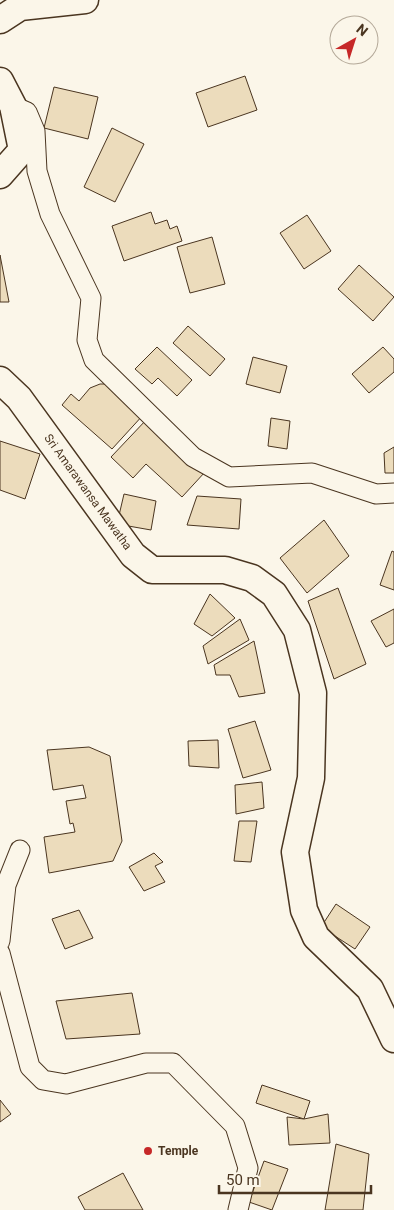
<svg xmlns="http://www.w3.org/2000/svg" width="394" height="1210" font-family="Roboto,sans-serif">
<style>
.building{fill:#ecdcbc;stroke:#4a3520}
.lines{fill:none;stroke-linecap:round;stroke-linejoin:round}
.street-casing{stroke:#4a3520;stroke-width:21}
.secondary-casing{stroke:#4a3520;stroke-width:29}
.street{stroke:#fbf6e9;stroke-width:19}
.secondary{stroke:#fbf6e9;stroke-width:26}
.poi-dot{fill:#c62828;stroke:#fbf6e9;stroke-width:2}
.labels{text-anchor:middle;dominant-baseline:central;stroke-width:4;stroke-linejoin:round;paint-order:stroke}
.street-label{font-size:12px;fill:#4a3520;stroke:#fbf6e9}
.poi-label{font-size:12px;font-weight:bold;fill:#4a3520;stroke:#fbf6e9;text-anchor:start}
</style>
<rect width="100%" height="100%" fill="#fbf6e9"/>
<g class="building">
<polygon points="245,76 257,110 208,127 196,93"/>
<polygon points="54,87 98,97 88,139 44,128"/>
<polygon points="112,128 144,144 115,202 84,187"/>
<polygon points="151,212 155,224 167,220 170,229 177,226 182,241 124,261 112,226"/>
<polygon points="307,215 331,251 304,269 280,233"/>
<polygon points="212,237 225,284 190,293 177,247"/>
<polygon points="0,255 9,302 0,302"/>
<polygon points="359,265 394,297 373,321 338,289"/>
<polygon points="188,326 225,359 210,376 173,343"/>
<polygon points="157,347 192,380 177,396 158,378 152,384 135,369"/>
<polygon points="383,347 394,359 394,372 369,393 352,374"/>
<polygon points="253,357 287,366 280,393 246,384"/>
<polygon points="100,384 106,384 144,414 112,449 62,405 71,394 79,401 90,388"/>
<polygon points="271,418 290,421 287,449 268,446"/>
<polygon points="147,419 205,472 182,497 146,464 133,478 111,457"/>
<polygon points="0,441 40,454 25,499 0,490"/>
<polygon points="394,447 394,473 385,473 384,453"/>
<polygon points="124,494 156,501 151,530 117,524"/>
<polygon points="197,496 241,499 239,529 187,525"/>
<polygon points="324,520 349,556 307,593 280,558"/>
<polygon points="392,551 394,552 394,590 380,585"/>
<polygon points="338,588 366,664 334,679 308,601"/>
<polygon points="210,594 235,618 212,636 194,624"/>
<polygon points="394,609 394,643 386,647 371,621"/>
<polygon points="240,619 249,640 208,664 203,646"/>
<polygon points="254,641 265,693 239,697 230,675 216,675 214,665"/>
<polygon points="255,721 271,770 243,778 228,729"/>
<polygon points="218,740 219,768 189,766 188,741"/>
<polygon points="89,747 110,756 122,841 113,861 49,873 44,837 75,832 73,823 70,824 66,801 86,798 83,785 53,790 47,750"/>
<polygon points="262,782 264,808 236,814 235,785"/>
<polygon points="239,821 257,821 251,862 234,861"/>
<polygon points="154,853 163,862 155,866 165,882 144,891 129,867"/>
<polygon points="336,904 370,927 355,949 321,927"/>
<polygon points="79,910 93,938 65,949 52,919"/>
<polygon points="132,993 140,1034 66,1039 56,1001"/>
<polygon points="262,1085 310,1101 304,1119 256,1103"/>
<polygon points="0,1100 11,1114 0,1122"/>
<polygon points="328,1114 330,1143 289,1145 287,1117 304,1119"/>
<polygon points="336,1144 369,1154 363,1210 325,1210"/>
<polygon points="264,1161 288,1169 272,1210 249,1202"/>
<polygon points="123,1173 143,1210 85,1210 78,1197"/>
</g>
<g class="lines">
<g class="street-casing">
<g id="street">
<polyline points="13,106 27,112 35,131 37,171 50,214 91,298 87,340 94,360 193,457 229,477 312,473 376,494 394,493"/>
<polyline points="0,941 6,885 20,850"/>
<polyline points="0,953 30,1067 43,1080 66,1084 146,1063 173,1063 235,1126 248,1168 238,1210"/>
</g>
</g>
<g class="secondary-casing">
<g id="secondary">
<polyline points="0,20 20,7 85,0"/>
<polyline points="0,81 13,106 22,150 0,175"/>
<polyline points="0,380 19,398 133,555 152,570 225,570 252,578 274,594 297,630 313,693 311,778 295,852 304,910 316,937 370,989 394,1039"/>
</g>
</g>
<use href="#street" class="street"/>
<use href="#secondary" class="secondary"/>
</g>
<circle class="poi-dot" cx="148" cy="1151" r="5"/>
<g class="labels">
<g class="street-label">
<text transform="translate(88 492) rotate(54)">Sri Amarawansa Mawatha</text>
</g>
<g class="poi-label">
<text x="158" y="1151">Temple</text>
</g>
</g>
<g transform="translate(354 40) rotate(39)"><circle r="24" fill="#fbf6e9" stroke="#b4a999"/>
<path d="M0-4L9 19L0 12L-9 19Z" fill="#c62828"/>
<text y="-8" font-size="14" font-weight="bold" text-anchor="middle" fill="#4a3520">N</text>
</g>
<path d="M219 1185v8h152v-8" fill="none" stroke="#4a3520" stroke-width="2.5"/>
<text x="226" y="1185" font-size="15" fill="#4a3520" stroke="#fbf6e9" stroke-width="4" paint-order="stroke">50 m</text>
</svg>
